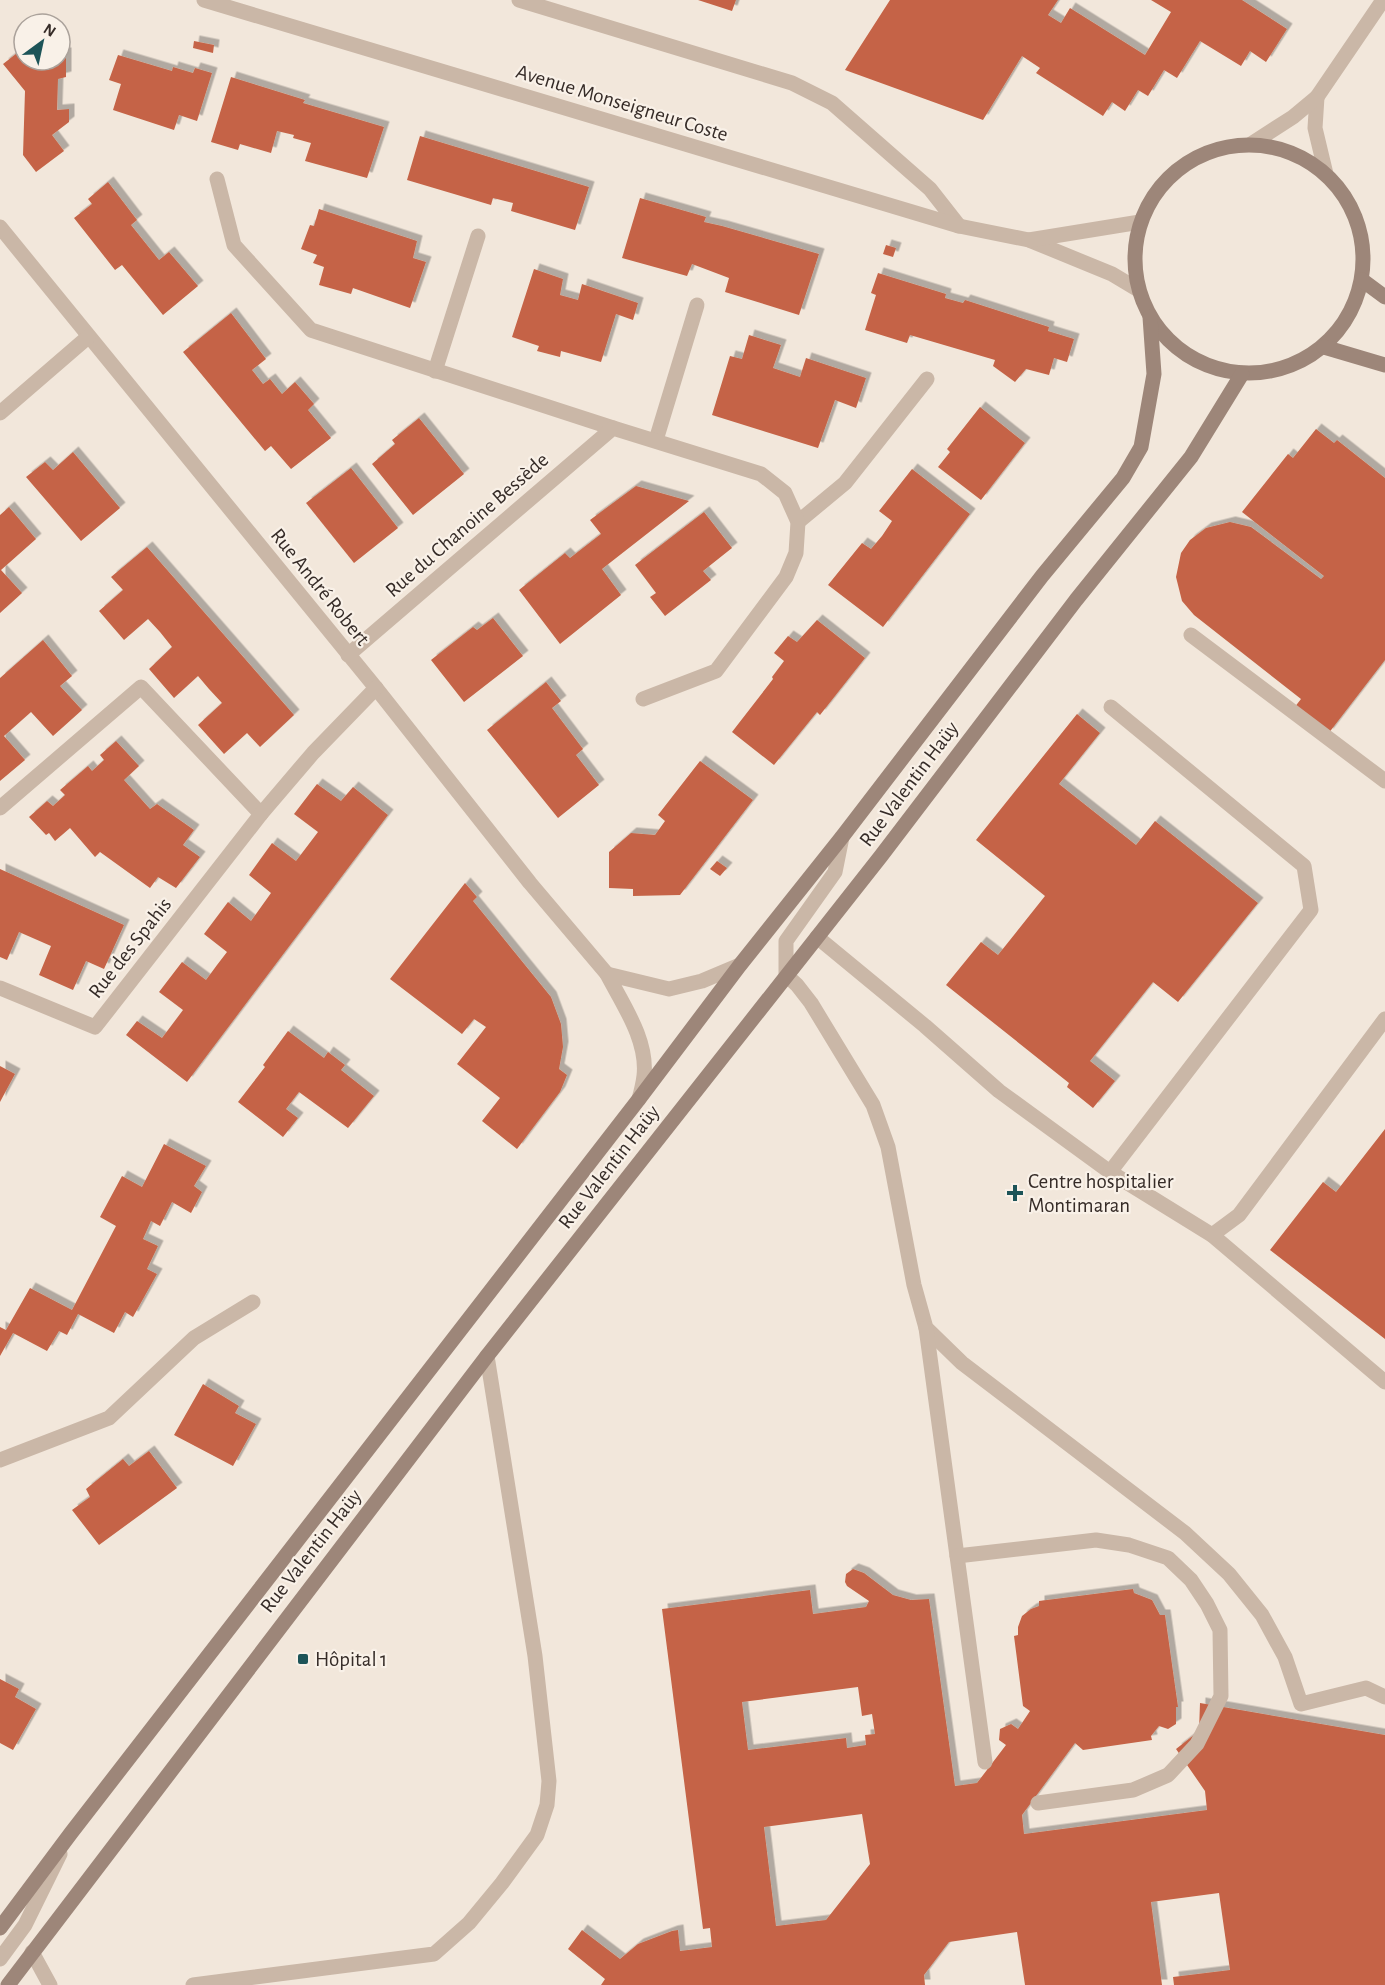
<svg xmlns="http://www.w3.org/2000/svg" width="1385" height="1985" font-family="'Alegreya Sans',sans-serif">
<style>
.building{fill:#c56446;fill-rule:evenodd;filter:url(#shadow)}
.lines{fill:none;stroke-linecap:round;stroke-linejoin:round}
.lane{stroke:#cab7a7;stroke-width:15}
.street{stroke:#cab7a7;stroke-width:15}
.secondary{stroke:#9d8679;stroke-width:15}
.poi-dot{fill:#1d5458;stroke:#f9f1e8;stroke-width:2}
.labels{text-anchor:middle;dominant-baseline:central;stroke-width:4.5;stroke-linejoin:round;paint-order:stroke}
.street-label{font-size:21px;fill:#362c28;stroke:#f9f1e8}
.poi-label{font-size:21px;fill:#362c28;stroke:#f9f1e8;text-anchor:start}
</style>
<defs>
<filter id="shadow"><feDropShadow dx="5.5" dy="-5.5" stdDeviation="0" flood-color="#0004"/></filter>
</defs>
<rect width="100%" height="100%" fill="#f2e7db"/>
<g class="building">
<polygon points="698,0 736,0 732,11"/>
<polygon points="890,0 1058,0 1048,15 1061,23 1070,8 1145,55 1171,12 1151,0 1242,0 1287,29 1266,62 1250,51 1241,66 1200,41 1177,78 1164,70 1148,96 1138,90 1125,111 1112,102 1103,116 1036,73 1040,68 1022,56 983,120 845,70"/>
<polygon points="194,41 214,45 213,53 193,48"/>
<polygon points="21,50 24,50 24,60 60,60 60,52 66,53 66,77 58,79 57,110 69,109 69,122 52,135 64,151 36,172 23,155 25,91 3,64"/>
<polygon points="118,55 172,71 173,67 193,73 195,68 212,73 197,121 179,115 174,130 113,110 121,84 109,80"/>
<polygon points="231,77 305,100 303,103 384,127 367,178 305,161 311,143 293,138 294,135 277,131 271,153 240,144 238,150 211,142"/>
<polygon points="420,136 589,187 575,230 511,211 513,203 493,198 491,205 407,180"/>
<polygon points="108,182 137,220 131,225 159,260 169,252 198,286 163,315 122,265 115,270 74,218 92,204 88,199"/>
<polygon points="640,198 706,217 704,222 722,226 819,254 799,315 725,292 729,278 692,264 687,276 622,258"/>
<polygon points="319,209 417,241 413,258 426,262 410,308 353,288 351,294 319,285 324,267 313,263 317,255 301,249 310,225 314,226"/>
<polygon points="886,245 896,248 893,257 883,254"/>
<polygon points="534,269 563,279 560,295 578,300 582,284 638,303 633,320 616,314 601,362 561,351 560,357 537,351 539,346 512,337"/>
<polygon points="878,273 946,294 945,298 963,303 965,300 1049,327 1048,331 1074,339 1067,362 1054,358 1049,375 1026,369 1015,382 993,366 995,360 910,335 907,343 865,330 876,295 871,293"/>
<polygon points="231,313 266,359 252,370 263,384 270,379 282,394 295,382 314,404 308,410 331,438 291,469 271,446 265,451 183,352"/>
<polygon points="749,335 781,345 773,368 800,377 806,358 866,378 856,408 835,400 818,448 712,415 730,356 742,359"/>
<polygon points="980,407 1025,443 981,500 938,467 950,452 947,449"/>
<polygon points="419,418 464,474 413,515 372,464 395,444 392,440"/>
<polygon points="1316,429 1334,443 1337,440 1385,478 1385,660 1328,734 1294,708 1301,699 1194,615 1182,601 1176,577 1181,553 1190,540 1206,528 1230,522 1251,527 1321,579 1324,576 1242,512 1288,454 1293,458"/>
<polygon points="73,452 120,508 81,541 26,477 45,462 53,470"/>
<polygon points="351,468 398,528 354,563 306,503"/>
<polygon points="912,469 970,514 883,627 828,585 862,543 871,549 882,536 892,521 879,511"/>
<polygon points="636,486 689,501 602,569 621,595 560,644 519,590 565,553 570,558 601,534 590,520"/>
<polygon points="9,507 36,539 1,570 22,593 0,613 0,515"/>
<polygon points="704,512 732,548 703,571 711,580 665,616 650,597 656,593 635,565"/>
<polygon points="147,547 294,715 260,747 247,733 224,754 198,725 222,703 209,689 198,676 174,698 149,669 172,647 160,632 148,619 124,640 99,611 123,590 111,577"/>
<polygon points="493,618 523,656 464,702 431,660 473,627 477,630"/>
<polygon points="817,620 865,658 820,715 817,712 774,765 732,732 773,679 772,677 784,661 774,653 788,636 797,642"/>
<polygon points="43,640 72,676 60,686 82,710 53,736 31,712 4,736 25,760 0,781 0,678"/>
<polygon points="546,682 561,701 552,708 583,749 576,755 599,785 558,818 487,730"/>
<polygon points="1077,714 1100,733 1059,784 1136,845 1155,821 1258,903 1178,1002 1153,982 1090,1061 1115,1081 1093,1108 1067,1087 1069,1083 946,985 981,942 998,955 1045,896 976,840"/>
<polygon points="116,741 139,766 124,780 150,809 157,804 194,830 183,845 200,857 176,888 158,877 150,888 100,852 95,857 70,828 55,841 49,833 46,835 29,817 47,801 53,806 65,795 60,790 88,766 92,771 104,760 100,755"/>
<polygon points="700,761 753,800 680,895 633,896 633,889 609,888 609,852 631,833 655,835 665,821 658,815"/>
<polygon points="317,784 341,801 353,787 388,815 187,1082 126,1035 137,1021 162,1038 183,1010 159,992 182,962 206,980 217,965 227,952 204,934 228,902 251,921 271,893 249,875 272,843 296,861 318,832 294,814"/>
<polygon points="717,861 727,868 720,876 710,869"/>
<polygon points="0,869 124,925 104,969 86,961 73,990 39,975 51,946 19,932 7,960 0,957"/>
<polygon points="465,883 477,897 473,901 551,997 561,1024 563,1047 559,1069 567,1075 560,1092 517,1149 482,1121 500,1098 457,1064 486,1027 474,1019 462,1034 390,979"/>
<polygon points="288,1031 324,1058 328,1052 345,1065 341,1070 374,1096 348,1128 299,1092 286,1109 298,1118 283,1137 238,1102 265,1067 263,1065"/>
<polygon points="0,1066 15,1074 0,1102"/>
<polygon points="1385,1129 1385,1339 1270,1250 1323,1182 1336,1192"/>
<polygon points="164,1144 206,1166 194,1186 202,1192 191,1213 172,1202 160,1226 151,1221 143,1239 158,1246 147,1269 157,1274 133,1317 125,1312 114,1333 78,1314 67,1335 59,1331 47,1351 13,1333 0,1356 0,1327 6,1330 30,1288 72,1310 116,1226 100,1217 122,1176 142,1187"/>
<polygon points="203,1384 239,1406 235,1413 256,1424 233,1466 174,1435"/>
<polygon points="149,1451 177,1488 99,1545 72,1510 90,1497 86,1489 123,1459 129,1466"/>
<path d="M853,1569L864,1573L893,1595L911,1600L929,1599L955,1786L977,1783L1006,1745L999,1740L1000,1729L1011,1724L1018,1729L1030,1711L1023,1706L1014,1636L1018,1635V1627L1022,1616L1031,1609L1039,1606V1601L1133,1589L1134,1593L1152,1600L1160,1615H1165L1178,1707H1176V1724L1168,1729L1159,1726L1151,1736L1152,1740L1083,1750L1075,1743L1022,1815L1024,1834L1207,1810L1205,1791L1176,1749L1199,1731L1200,1703L1385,1735V1985H1174L1173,1977L1230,1970L1219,1893L1151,1902L1162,1985H1025L1017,1932L949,1942L924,1975L925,1985H601L605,1979L568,1949L582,1930L620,1959L638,1944L672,1931L678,1930L680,1951L712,1947L710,1928L703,1929L662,1609L810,1590L813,1614L866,1607L869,1601L847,1586L845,1582L846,1574ZM858,1687L862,1716L872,1714L875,1734L865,1735L866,1745L847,1748L846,1738L748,1750L742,1702ZM862,1814L870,1864L826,1920L776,1926L764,1827Z"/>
<polygon points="0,1679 19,1689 15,1697 36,1709 13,1750 0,1743"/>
</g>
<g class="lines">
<g class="lane">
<polyline points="519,0 792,83 832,103 930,189 959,226"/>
<polyline points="1191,635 1385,781"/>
<polyline points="842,837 835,872 786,941 786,975 797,985 811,1003 873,1105 888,1147 914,1285 926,1328 962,1363 1185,1533 1229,1574 1262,1615 1285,1657 1301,1704 1366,1688 1385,1697"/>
<polyline points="817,937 925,1026 999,1091 1110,1172 1212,1235 1385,1382"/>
<polyline points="1110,1172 1311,910 1304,866 1111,707"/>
<polyline points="1212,1235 1239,1215 1385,1019"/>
<polyline points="926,1328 985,1762"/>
<polyline points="957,1556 1096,1540 1129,1545 1168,1558 1191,1580 1207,1604 1220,1630 1221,1696 1197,1744 1168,1775 1133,1790 1038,1803"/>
<polyline points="32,1952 50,1985"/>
<polyline points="0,1959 25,1925 60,1854"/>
<polyline points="193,1985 434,1954 469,1923 502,1883 537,1835 547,1805 549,1781 535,1656 487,1356"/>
</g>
<g class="street">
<polyline points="204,0 959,226 1029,240 1112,274 1137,289"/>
<polyline points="1317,97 1315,128 1326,174"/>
<polyline points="1251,144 1293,117 1317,97 1383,0"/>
<polyline points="217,179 234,245 311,330 613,428"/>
<polyline points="0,227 376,688 530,883 607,974"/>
<polyline points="1029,240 1140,222"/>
<polyline points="435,371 478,236"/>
<polyline points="0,413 88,337"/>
<polyline points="656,440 697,305"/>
<polyline points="798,522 845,483 927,379"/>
<polyline points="348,655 613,428 761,474 785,493 798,522 796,553 786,577 716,671 643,699"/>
<polyline points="0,808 141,687 261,814"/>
<polyline points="0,988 95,1027 261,814 313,753 376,688"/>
<path d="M639,1099C641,1092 643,1084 644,1076C648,1040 623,1005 607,974L669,989L702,981L740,965"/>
<polyline points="0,1460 109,1418 194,1338 253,1302"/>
</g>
<g class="secondary">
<circle cx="1249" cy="259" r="114"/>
<polyline points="1362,280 1385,297"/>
<polyline points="1324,347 1385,365"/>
<polyline points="0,1928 71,1833 639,1099 740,965 842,837 1042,576 1123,478 1141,447 1154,374 1150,317"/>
<polyline points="8,1985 487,1356 881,856 1076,600 1191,457 1242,374"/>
</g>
</g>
<g class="poi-dot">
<path d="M1012 1184h6v6h6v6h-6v6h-6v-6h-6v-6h6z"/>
<rect x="297" y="1653" width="12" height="12" rx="3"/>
</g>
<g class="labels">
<g class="street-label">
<text transform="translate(622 103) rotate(17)">Avenue Monseigneur Coste</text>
<text transform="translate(467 525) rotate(-41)">Rue du Chanoine Bessède</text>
<text transform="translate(320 587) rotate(51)">Rue André Robert</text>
<text transform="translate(909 784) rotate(-53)">Rue Valentin Haüy</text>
<text transform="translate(130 948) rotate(-52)">Rue des Spahis</text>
<text transform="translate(609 1167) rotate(-52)">Rue Valentin Haüy</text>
<text transform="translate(311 1551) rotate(-52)">Rue Valentin Haüy</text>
</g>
<g class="poi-label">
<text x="1028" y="1181">Centre hospitalier<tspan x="1028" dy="24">Montimaran</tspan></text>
<text x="315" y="1659">Hôpital 1</text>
</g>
</g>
<g transform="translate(42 42) rotate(33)"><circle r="28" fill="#f9f1e8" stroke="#aba29b" stroke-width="1.5"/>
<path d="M0-4.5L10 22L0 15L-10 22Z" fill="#1d5458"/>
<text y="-9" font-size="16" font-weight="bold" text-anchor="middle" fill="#362c28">N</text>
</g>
</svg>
